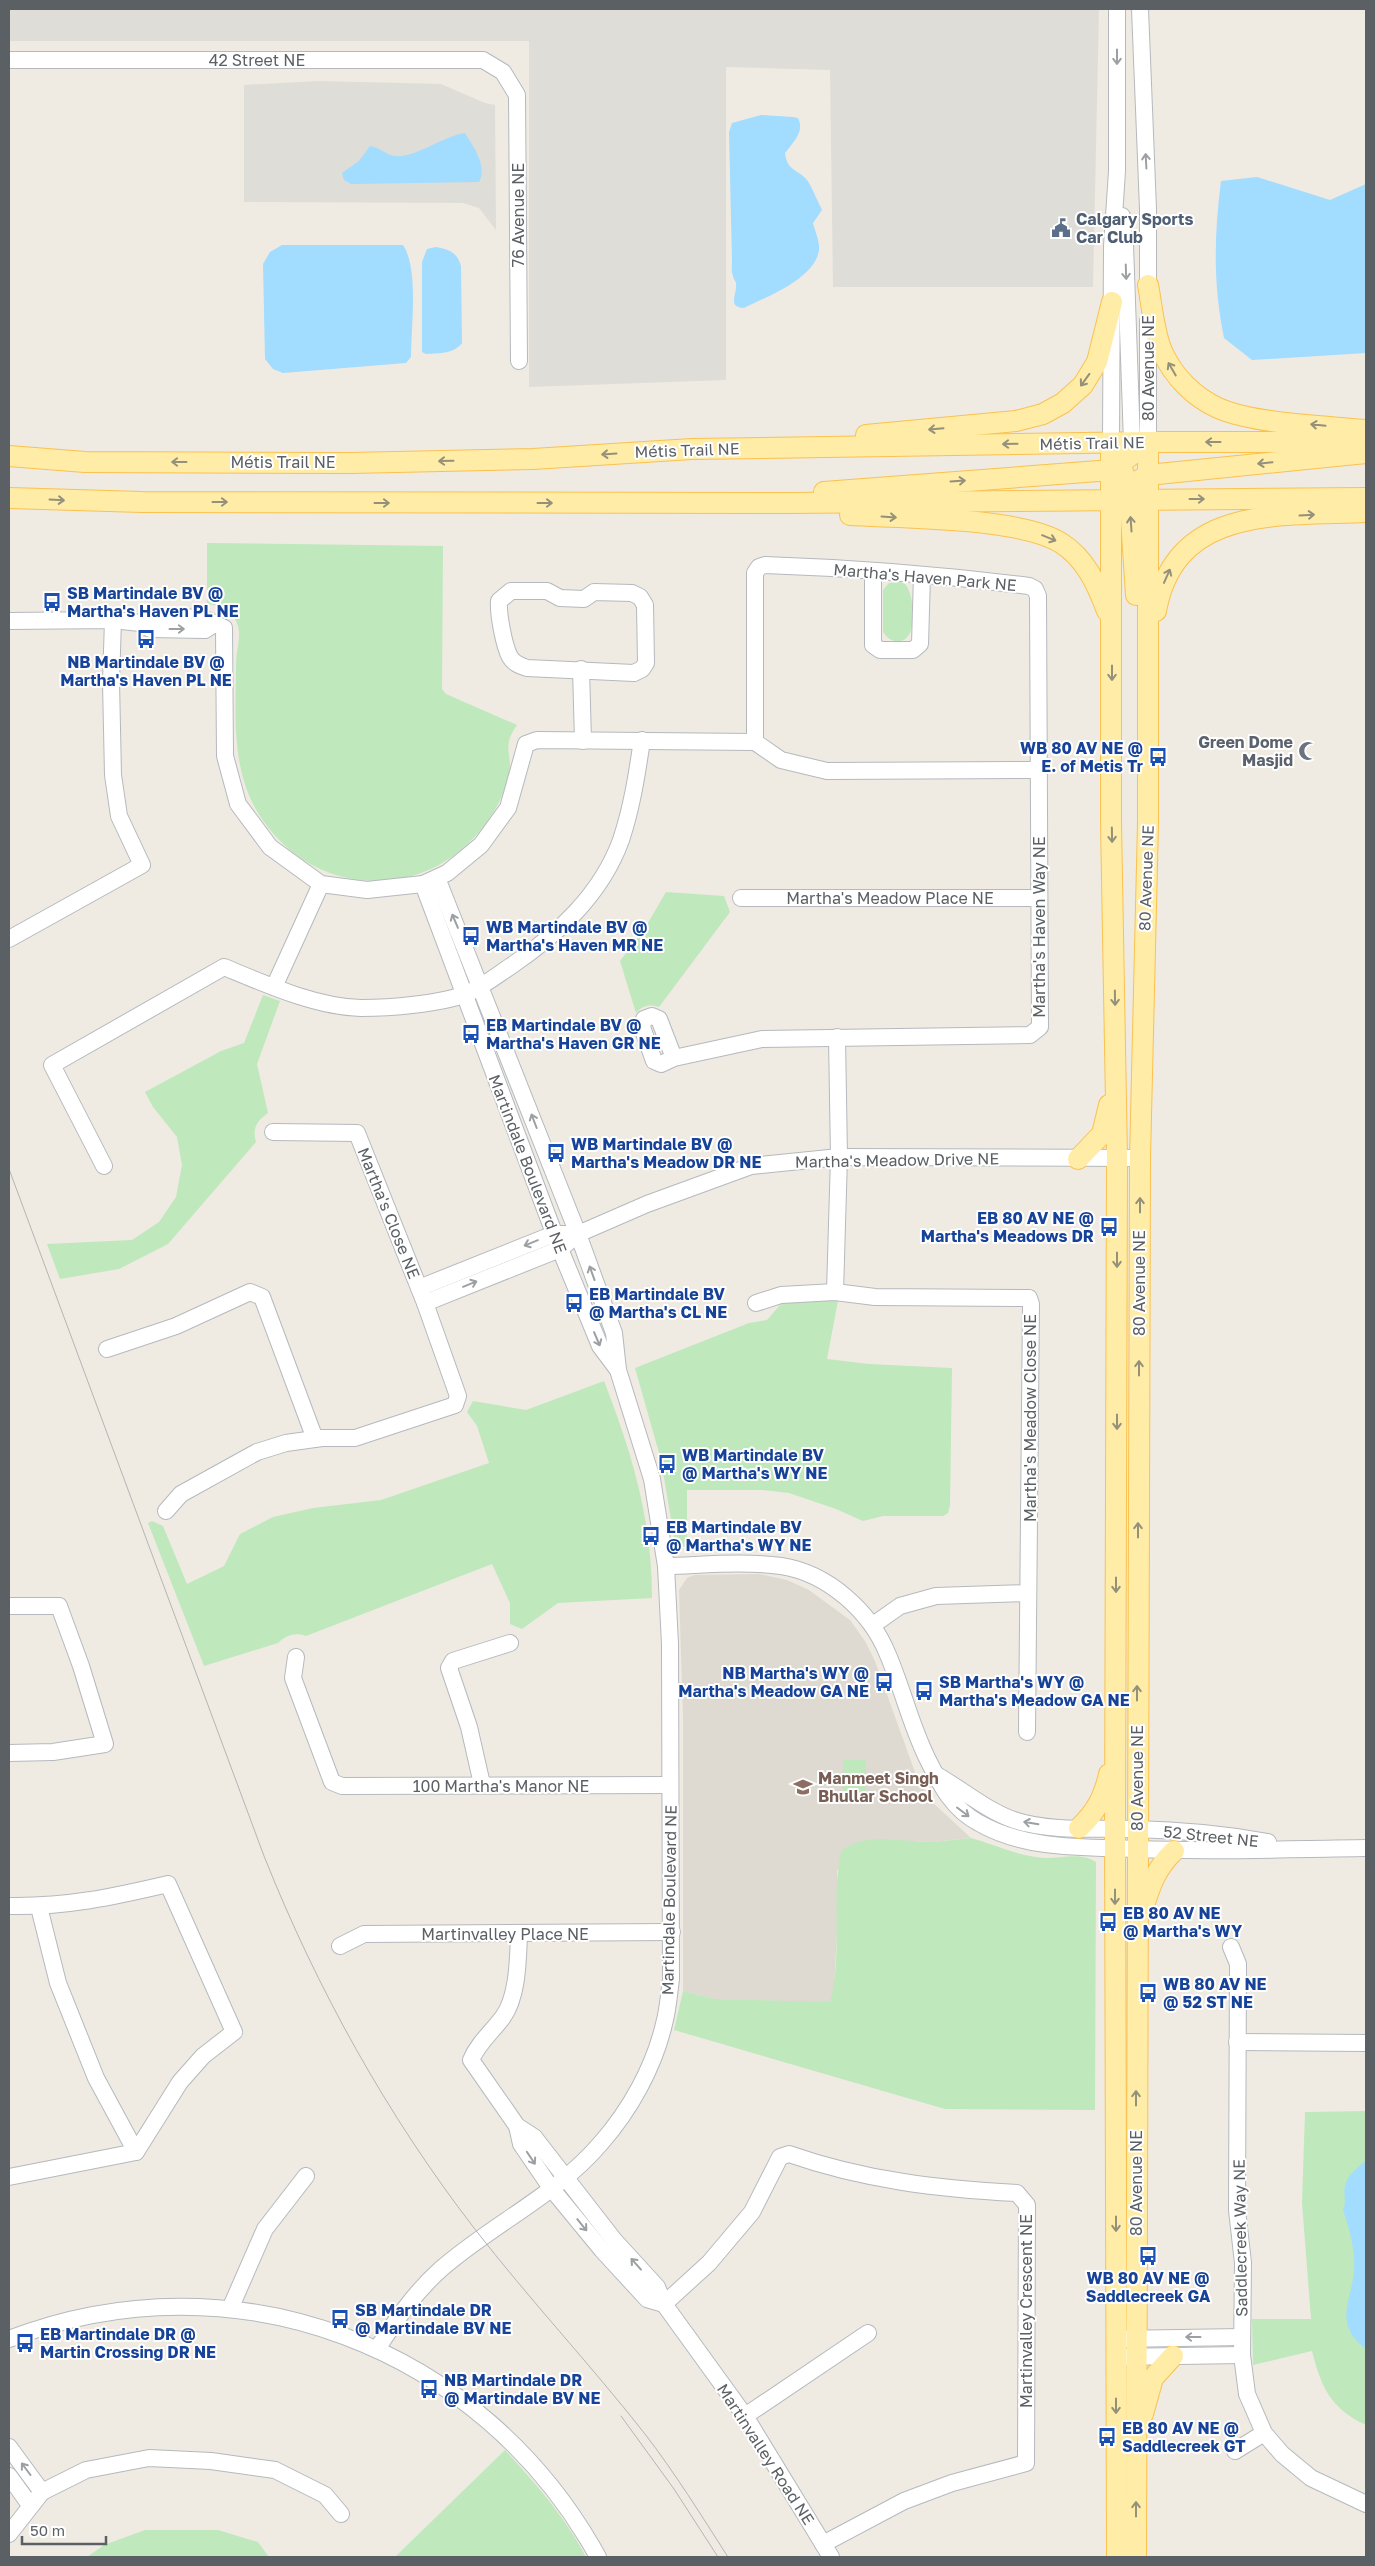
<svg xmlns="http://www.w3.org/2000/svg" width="1375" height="2566" font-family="'Golos Text',sans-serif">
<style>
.industrial{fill:#dfddd7}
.education{fill:#dfdad1}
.green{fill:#bfe8bd}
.water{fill:#a2dcff}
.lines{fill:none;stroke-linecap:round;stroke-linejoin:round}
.minor-casing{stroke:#b5b9be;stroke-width:18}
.major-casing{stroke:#fbc14f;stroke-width:22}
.minor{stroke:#fff;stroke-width:16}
.major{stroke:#ffeca7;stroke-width:20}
.tram{stroke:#b4b5b5;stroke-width:1}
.oneway{stroke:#9da0a2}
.oneway2{stroke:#94917b}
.labels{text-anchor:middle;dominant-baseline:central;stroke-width:4;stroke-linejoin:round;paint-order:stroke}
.street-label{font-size:16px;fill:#5b6064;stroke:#fff}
.service-label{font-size:16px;font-weight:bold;fill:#4e5e75;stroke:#fff;text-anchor:start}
.transit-label{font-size:16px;font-weight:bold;fill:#164399;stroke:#fff;text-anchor:start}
.worship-label{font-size:16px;font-weight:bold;fill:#5b616d;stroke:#fff;text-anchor:end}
.education-label{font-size:16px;font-weight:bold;fill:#785e54;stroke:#fff;text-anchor:start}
</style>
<rect width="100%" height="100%" fill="#efebe2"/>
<g class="industrial">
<polygon points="9,9 1099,9 1093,287 833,287 830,70 726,67 726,380 529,387 529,41 9,41"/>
<polygon points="318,81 441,84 485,103 495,105 496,230 479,208 463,203 244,202 244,85"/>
</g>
<polygon class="education" points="760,1574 787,1580 809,1590 850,1620 865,1641 875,1661 916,1775 930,1800 971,1838 932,1842 877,1840 837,1870 838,1910 834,1989 830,2003 716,1999 683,1991 683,1718 679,1590 687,1578 694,1575"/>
<g class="green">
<path d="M207,543L443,546L442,689L446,694L517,725C501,747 513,754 509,775C505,793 495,812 484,826C460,856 430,875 392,880C354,884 319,874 290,850C230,799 235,737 236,666C236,640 248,629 225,607L207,604Z"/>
<path d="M900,582L905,584C915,594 920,646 895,641C889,640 886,636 883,632V590L889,583Z"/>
<path d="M666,892L724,896L730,912L659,1007C650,1004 643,1005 636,1013L620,961L645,928Z"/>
<path d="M263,995L280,1001L257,1064L268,1113C257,1121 252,1128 256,1142L168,1244L119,1269L60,1279L47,1244L132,1240L159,1222L176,1197L182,1165L177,1137L153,1107L145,1092L221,1051L244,1043Z"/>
<polygon points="791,1300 838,1301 827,1359 869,1364 952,1368 950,1505 948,1513 943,1516 883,1516 863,1521 836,1509 789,1493 763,1490 687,1490 687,1548 679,1544 674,1537 661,1460 635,1368 749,1323 767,1320 780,1305"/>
<path d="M604,1381C632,1453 652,1519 652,1598L558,1603L522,1629L510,1624V1603L492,1564L306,1636C296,1632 286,1635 278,1643L204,1666L148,1523L152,1521L163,1526L187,1584L224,1566L240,1534L273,1517L313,1508L381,1500L489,1463L477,1426L467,1412L473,1401L526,1410Z"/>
<rect x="843" y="1760" width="23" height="41"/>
<path d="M971,1838C995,1845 1021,1857 1046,1858C1063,1858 1081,1852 1096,1862L1095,2110L945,2109L674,2030L683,1991L716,1999L830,2002C843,1953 831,1900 841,1851C865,1831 904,1843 933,1842C946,1841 959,1839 971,1838Z"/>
<path d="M1366,2111V2425C1331,2409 1321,2387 1312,2351L1253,2365L1252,2319H1311L1302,2203L1305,2112Z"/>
<path d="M505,2450C535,2483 565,2517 586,2557H395Z"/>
<polygon points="145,2530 218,2530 258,2542 269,2557 87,2557 104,2545"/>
</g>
<g class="water">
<path d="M761,115L793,117L798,118C805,132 793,142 785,153C787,173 801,169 809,183C814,192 817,200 822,210L813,223C815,231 820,242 819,250C815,279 766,297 744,308C726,307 738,293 736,283C736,282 733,278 733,276C731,271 732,265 732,260L729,132L732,123Z"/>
<path d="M465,133C473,146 488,166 479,182L351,184L344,180L342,173L359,161L370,146C379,147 386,155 395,156C416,158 443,136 465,133Z"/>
<path d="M1257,177L1330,200L1366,184V353L1252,360L1224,338C1213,284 1214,236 1221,181Z"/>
<path d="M282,245H403C419,269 411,326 411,357L406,363L283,373L273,369L265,359L263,264L270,252Z"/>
<path d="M436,247C450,250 457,252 461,266L462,343C454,354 439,353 426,354L422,352V262L427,249Z"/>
<path d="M1366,2161V2349C1333,2324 1351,2303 1354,2271C1356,2251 1349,2228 1343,2210C1347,2202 1343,2194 1345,2186C1348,2174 1358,2167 1366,2161Z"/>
</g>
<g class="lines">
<g class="minor-casing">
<g id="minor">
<polyline points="1140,9 1148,209 1148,297"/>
<polyline points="9,60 483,60 503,72 517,95 519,361"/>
<polyline points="1122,216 1125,245 1132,442 1135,453"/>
<polyline points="1148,321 1148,442"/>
<polyline points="1111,443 1112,246 1117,171 1117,9"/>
<polyline points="873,571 873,645 880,650 913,650 920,644 922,575"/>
<path d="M511,591H547L560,598L584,599L594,592L632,593L640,597L645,605L646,663L642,669L634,673L527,668C521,666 514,664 510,657C504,646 498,614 499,601Z"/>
<polyline points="9,621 113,620 140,623 150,629 205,630 214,624"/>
<polyline points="140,623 150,616 203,618 224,628 225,756 238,804 270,847 321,884 367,890 423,884 447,873 481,845 508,808 526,744 537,740 755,742 781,760 827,771 1039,770"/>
<polyline points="581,669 583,741"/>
<polyline points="423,884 560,1249 600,1346 618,1370"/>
<polyline points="741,898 1039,898"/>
<polyline points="9,939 142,865 119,816 113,775 111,682 113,620"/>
<polyline points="274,987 321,884"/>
<path d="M674,1058L659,1019L652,1016L644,1019L642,1027L654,1061L661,1064L674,1058L762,1039L1030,1035L1040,1027L1038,596L1035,589L1029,586C942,575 854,568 765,565L759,567L755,573V742"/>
<path d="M104,1166L52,1065L224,967C265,984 316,1007 361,1008C390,1008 439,1004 466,994C482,987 496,976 511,966C558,934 601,895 621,840C632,807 637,774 642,740"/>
<polyline points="419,1288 554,1234 565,1234"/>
<polyline points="835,1292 839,1157 837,1037"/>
<polyline points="425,1303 560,1249 578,1234 647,1204 751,1166 839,1157 1140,1158"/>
<polyline points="756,1303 781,1295 835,1292 875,1297 1029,1298 1031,1304 1027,1732"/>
<polyline points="107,1349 176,1326 250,1292 262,1297 315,1439"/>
<polyline points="166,1511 181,1494 257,1452 286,1443 322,1438 355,1438 455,1405 458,1396 425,1303 357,1133 273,1132"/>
<path d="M666,1566C704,1565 744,1561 781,1566C828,1573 871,1612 888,1655C903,1690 910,1723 927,1758C940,1784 952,1809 979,1823C1026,1850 1084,1847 1137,1849C1213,1852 1290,1849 1366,1848"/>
<polyline points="9,1606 59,1606 81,1666 105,1744 53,1752 9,1753"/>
<polyline points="873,1625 900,1606 936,1596 1028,1593"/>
<polyline points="296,1657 293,1678 332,1782 342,1786 670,1785"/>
<path d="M935,1774C960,1788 987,1811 1014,1820C1049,1832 1098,1828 1135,1829C1180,1830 1224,1834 1268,1842"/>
<polyline points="482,1784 469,1727 449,1668 453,1661 510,1643"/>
<path d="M9,1906C66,1907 113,1897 168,1884L234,2032L203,2056L180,2082L136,2152L9,2177"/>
<polyline points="39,1907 58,1983 96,2078 136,2152"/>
<path d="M519,1934C518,1959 518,1996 503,2017C492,2032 478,2043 471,2060L517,2126L534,2137L614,2240L657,2287L664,2304L745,2416L831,2557"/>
<polyline points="340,1946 364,1934 672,1932"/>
<polyline points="1231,1947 1238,1964 1237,2210 1243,2263 1242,2355 1247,2394 1264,2433 1282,2454 1311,2478 1366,2504"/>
<polyline points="1237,2042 1366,2043"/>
<polyline points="517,2126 521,2144 551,2188 602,2250 647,2299 664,2304"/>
<path d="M664,2304L709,2263L752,2212L780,2157L789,2154C863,2180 939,2189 1017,2193L1027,2205L1026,2463L952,2483L904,2501L823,2544"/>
<polyline points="230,2309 265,2229 306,2176"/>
<path d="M9,2339C234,2252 482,2346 598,2557"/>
<polyline points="1116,2339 1242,2337"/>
<path d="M377,2349C396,2320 415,2292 441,2269C491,2225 557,2195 601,2143C630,2110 654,2067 664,2024C668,2010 669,1994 671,1979L670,1644L666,1566L652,1479L618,1370L614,1333L578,1234L437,878"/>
<polyline points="1116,2357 1242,2355"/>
<polyline points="745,2416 868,2333"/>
<polyline points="9,2447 42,2492"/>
<polyline points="1235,2451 1264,2433"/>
<polyline points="9,2476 30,2505"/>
<polyline points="9,2534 42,2492 86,2470 149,2458 211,2461 275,2470 325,2495 341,2514"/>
</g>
</g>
<g class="major-casing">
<g id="major">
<path d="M1148,285C1152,305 1154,335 1163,353C1174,377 1194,397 1218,408C1254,424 1326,426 1366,430"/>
<polyline points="866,435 1016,421 1043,414 1063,403 1083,385 1097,362 1112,302"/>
<polyline points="1111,443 1111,822 1117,1158 1115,1829 1117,2557"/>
<polyline points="1116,454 1129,487 1136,595"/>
<polyline points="9,456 85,462 350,463 533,459 692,449 1148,442 1366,442"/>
<polyline points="1136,482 1148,475 1366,453"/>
<polyline points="824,492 1112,470 1148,442"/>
<polyline points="9,498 142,502 789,503 1366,498"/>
<path d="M850,515C901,518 1020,517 1061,543C1085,558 1097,584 1107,611"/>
<path d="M1156,611C1175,504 1282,516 1366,512"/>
<polyline points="1078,1159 1102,1134 1109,1105"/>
<path d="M1079,1828C1096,1812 1104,1797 1109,1774"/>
<path d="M1143,1909C1150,1886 1156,1868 1174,1851"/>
<polyline points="1143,2414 1153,2378 1173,2356"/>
<polyline points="1136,2557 1140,1158 1148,823 1148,442"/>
</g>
</g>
<use href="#minor" class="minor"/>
<use href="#major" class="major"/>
<g class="tram">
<path d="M9,1169L264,1856C317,1989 387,2115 474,2228C529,2299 590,2364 645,2434C675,2473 701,2515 728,2557"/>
<polyline points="621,2416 674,2489 718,2557"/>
</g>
</g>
<defs><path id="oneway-shaft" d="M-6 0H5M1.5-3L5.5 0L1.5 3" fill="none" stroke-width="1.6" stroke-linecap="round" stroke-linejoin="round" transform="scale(1.25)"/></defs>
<g class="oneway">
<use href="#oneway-shaft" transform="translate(1117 57) rotate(90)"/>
<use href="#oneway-shaft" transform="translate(1146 161) rotate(-93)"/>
<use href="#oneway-shaft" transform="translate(1126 272) rotate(88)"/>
<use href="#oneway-shaft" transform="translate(177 629)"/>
<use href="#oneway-shaft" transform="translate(455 921) rotate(-113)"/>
<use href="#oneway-shaft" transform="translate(534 1121) rotate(-111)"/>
<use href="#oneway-shaft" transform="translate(531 1243) rotate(158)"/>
<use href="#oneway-shaft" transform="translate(592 1273) rotate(-110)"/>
<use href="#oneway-shaft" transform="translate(470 1284) rotate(-22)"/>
<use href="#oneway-shaft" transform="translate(597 1339) rotate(67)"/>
<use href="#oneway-shaft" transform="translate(963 1812) rotate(37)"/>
<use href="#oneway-shaft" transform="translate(1031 1823) rotate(-171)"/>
<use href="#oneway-shaft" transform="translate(531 2158) rotate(56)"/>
<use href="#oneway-shaft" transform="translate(582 2225) rotate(51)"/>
<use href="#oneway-shaft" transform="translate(636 2264) rotate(-132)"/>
<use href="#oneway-shaft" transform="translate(1193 2337) rotate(180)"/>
<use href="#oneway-shaft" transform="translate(26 2469) rotate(-127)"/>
</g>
<g class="oneway2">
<use href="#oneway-shaft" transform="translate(1172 369) rotate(-120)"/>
<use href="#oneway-shaft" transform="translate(1085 380) rotate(126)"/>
<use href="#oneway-shaft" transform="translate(1318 425) rotate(-174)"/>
<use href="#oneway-shaft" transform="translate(936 429) rotate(175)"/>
<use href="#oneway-shaft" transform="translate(1213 442) rotate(180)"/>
<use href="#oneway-shaft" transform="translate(1010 444) rotate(179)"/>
<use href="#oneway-shaft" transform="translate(609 454) rotate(176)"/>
<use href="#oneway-shaft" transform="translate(446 461) rotate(179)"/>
<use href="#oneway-shaft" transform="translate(179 462) rotate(-180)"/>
<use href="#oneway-shaft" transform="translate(1265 463) rotate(174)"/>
<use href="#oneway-shaft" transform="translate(958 481) rotate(-4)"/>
<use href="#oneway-shaft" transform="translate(1197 499)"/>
<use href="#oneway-shaft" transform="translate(57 500) rotate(3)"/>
<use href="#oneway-shaft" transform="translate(220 502)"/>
<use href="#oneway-shaft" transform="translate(382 503)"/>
<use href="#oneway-shaft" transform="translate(545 503)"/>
<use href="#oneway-shaft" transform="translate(1307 515) rotate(-3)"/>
<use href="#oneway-shaft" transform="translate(889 517) rotate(4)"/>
<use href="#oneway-shaft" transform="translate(1131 524) rotate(-94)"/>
<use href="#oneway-shaft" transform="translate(1049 538) rotate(22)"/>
<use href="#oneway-shaft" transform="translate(1167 576) rotate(-66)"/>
<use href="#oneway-shaft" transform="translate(1112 673) rotate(90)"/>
<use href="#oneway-shaft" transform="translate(1112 835) rotate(89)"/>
<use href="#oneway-shaft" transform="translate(1115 998) rotate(89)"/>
<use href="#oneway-shaft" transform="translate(1140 1205) rotate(-90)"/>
<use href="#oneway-shaft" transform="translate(1117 1260) rotate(90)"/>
<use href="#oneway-shaft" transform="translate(1139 1368) rotate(-90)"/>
<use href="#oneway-shaft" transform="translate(1117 1422) rotate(90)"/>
<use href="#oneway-shaft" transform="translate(1138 1530) rotate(-90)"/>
<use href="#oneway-shaft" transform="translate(1116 1585) rotate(90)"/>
<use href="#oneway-shaft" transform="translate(1137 1693) rotate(-90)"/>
<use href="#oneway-shaft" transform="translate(1115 1897) rotate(90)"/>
<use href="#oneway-shaft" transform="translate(1136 2098) rotate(-90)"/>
<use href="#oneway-shaft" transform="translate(1116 2224) rotate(90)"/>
<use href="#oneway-shaft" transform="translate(1116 2406) rotate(90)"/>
<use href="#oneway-shaft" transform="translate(1136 2509) rotate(-90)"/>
</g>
<defs>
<g id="civic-bare" transform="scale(1.5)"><path d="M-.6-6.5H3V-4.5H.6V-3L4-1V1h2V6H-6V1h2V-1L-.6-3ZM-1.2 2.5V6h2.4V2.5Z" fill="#5c6f8a" stroke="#fff" stroke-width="2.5" paint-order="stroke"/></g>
<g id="bus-bare" transform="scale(1.5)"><path d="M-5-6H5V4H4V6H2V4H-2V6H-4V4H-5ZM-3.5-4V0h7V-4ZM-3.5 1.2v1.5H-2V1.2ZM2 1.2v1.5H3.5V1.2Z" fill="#1a4fb4" stroke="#fff" stroke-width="2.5" paint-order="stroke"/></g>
<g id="mosque-bare" transform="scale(1.5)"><path d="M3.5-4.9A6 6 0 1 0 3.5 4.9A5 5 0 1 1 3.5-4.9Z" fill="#6b7280" stroke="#fff" stroke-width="2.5" paint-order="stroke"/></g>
<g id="school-bare" transform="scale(1.5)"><path d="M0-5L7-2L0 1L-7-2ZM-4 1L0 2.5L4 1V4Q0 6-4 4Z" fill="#8d6e63" stroke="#fff" stroke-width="2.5" paint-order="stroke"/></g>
</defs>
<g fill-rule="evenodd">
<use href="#civic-bare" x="1061" y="228"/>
<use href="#bus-bare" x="52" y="602"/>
<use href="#bus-bare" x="146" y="639"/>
<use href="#mosque-bare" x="1308" y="751"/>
<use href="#bus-bare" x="1158" y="757"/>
<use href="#bus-bare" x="471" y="936"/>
<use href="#bus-bare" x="471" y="1034"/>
<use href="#bus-bare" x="556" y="1153"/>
<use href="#bus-bare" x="1109" y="1227"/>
<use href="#bus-bare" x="574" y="1303"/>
<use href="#bus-bare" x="667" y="1464"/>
<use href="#bus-bare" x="651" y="1536"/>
<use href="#bus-bare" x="884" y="1682"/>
<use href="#bus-bare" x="924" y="1691"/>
<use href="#school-bare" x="803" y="1787"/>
<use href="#bus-bare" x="1108" y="1922"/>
<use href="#bus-bare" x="1148" y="1993"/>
<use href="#bus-bare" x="1148" y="2256"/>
<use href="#bus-bare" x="340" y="2319"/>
<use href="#bus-bare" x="25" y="2343"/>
<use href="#bus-bare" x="429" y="2389"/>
<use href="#bus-bare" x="1107" y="2437"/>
</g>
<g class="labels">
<g class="street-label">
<text x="257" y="60">42 Street NE</text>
<text transform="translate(518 215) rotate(-90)">76 Avenue NE</text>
<text transform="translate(1148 368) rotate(-90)">80 Avenue NE</text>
<text transform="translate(1092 443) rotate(-1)">Métis Trail NE</text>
<text transform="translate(687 450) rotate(-2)">Métis Trail NE</text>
<text x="283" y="462">Métis Trail NE</text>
<text transform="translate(925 577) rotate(5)">Martha's Haven Park NE</text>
<text transform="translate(1146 878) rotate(-88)">80 Avenue NE</text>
<text x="890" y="898">Martha's Meadow Place NE</text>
<text transform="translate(1039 927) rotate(-90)">Martha's Haven Way NE</text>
<text transform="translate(897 1160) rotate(-1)">Martha's Meadow Drive NE</text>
<text transform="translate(528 1164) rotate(69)">Martindale Boulevard NE</text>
<text transform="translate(389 1213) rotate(68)">Martha's Close NE</text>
<text transform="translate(1139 1283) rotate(-90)">80 Avenue NE</text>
<text transform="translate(1030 1418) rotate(-90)">Martha's Meadow Close NE</text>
<text transform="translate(1137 1778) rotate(-90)">80 Avenue NE</text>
<text x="501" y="1786">100 Martha's Manor NE</text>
<text transform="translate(1211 1836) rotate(6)">52 Street NE</text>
<text transform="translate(669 1900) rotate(-89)">Martindale Boulevard NE</text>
<text x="505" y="1934">Martinvalley Place NE</text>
<text transform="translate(1136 2183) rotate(-90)">80 Avenue NE</text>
<text transform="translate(1240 2238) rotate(-91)">Saddlecreek Way NE</text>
<text transform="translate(1026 2311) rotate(-90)">Martinvalley Crescent NE</text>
<text transform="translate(766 2454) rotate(57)">Martinvalley Road NE</text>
</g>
<g class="service-label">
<text x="1076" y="219">Calgary Sports<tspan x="1076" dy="18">Car Club</tspan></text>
</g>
<g class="transit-label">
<text x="67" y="593">SB Martindale BV @<tspan x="67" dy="18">Martha's Haven PL NE</tspan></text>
<text x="146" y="662" text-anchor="middle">NB Martindale BV @<tspan x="146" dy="18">Martha's Haven PL NE</tspan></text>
<text x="1143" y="748" text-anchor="end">WB 80 AV NE @<tspan x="1143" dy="18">E. of Metis Tr</tspan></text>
<text x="486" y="927">WB Martindale BV @<tspan x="486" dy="18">Martha's Haven MR NE</tspan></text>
<text x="486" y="1025">EB Martindale BV @<tspan x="486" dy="18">Martha's Haven GR NE</tspan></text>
<text x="571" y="1144">WB Martindale BV @<tspan x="571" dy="18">Martha's Meadow DR NE</tspan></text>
<text x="1094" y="1218" text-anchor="end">EB 80 AV NE @<tspan x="1094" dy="18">Martha's Meadows DR</tspan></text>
<text x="589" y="1294">EB Martindale BV<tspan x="589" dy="18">@ Martha's CL NE</tspan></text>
<text x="682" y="1455">WB Martindale BV<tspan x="682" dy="18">@ Martha's WY NE</tspan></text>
<text x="666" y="1527">EB Martindale BV<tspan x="666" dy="18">@ Martha's WY NE</tspan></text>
<text x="869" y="1673" text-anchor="end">NB Martha's WY @<tspan x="869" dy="18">Martha's Meadow GA NE</tspan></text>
<text x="939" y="1682">SB Martha's WY @<tspan x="939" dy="18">Martha's Meadow GA NE</tspan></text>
<text x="1123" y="1913">EB 80 AV NE<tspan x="1123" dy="18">@ Martha's WY</tspan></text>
<text x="1163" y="1984">WB 80 AV NE<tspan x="1163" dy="18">@ 52 ST NE</tspan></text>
<text x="1148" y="2278" text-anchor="middle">WB 80 AV NE @<tspan x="1148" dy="18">Saddlecreek GA</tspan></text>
<text x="355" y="2310">SB Martindale DR<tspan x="355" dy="18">@ Martindale BV NE</tspan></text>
<text x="40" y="2334">EB Martindale DR @<tspan x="40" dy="18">Martin Crossing DR NE</tspan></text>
<text x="444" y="2380">NB Martindale DR<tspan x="444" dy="18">@ Martindale BV NE</tspan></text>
<text x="1122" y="2428">EB 80 AV NE @<tspan x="1122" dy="18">Saddlecreek GT</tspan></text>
</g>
<g class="worship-label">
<text x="1293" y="742">Green Dome<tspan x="1293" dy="18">Masjid</tspan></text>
</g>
<g class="education-label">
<text x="818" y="1778">Manmeet Singh<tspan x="818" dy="18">Bhullar School</tspan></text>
</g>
</g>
<rect width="1375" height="2566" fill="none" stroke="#5b6064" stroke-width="20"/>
<path d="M22 2536v8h84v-8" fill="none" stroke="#5b6064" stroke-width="2.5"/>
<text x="30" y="2536" font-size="15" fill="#5b6064" stroke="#ffffff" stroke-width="4" paint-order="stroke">50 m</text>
</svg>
